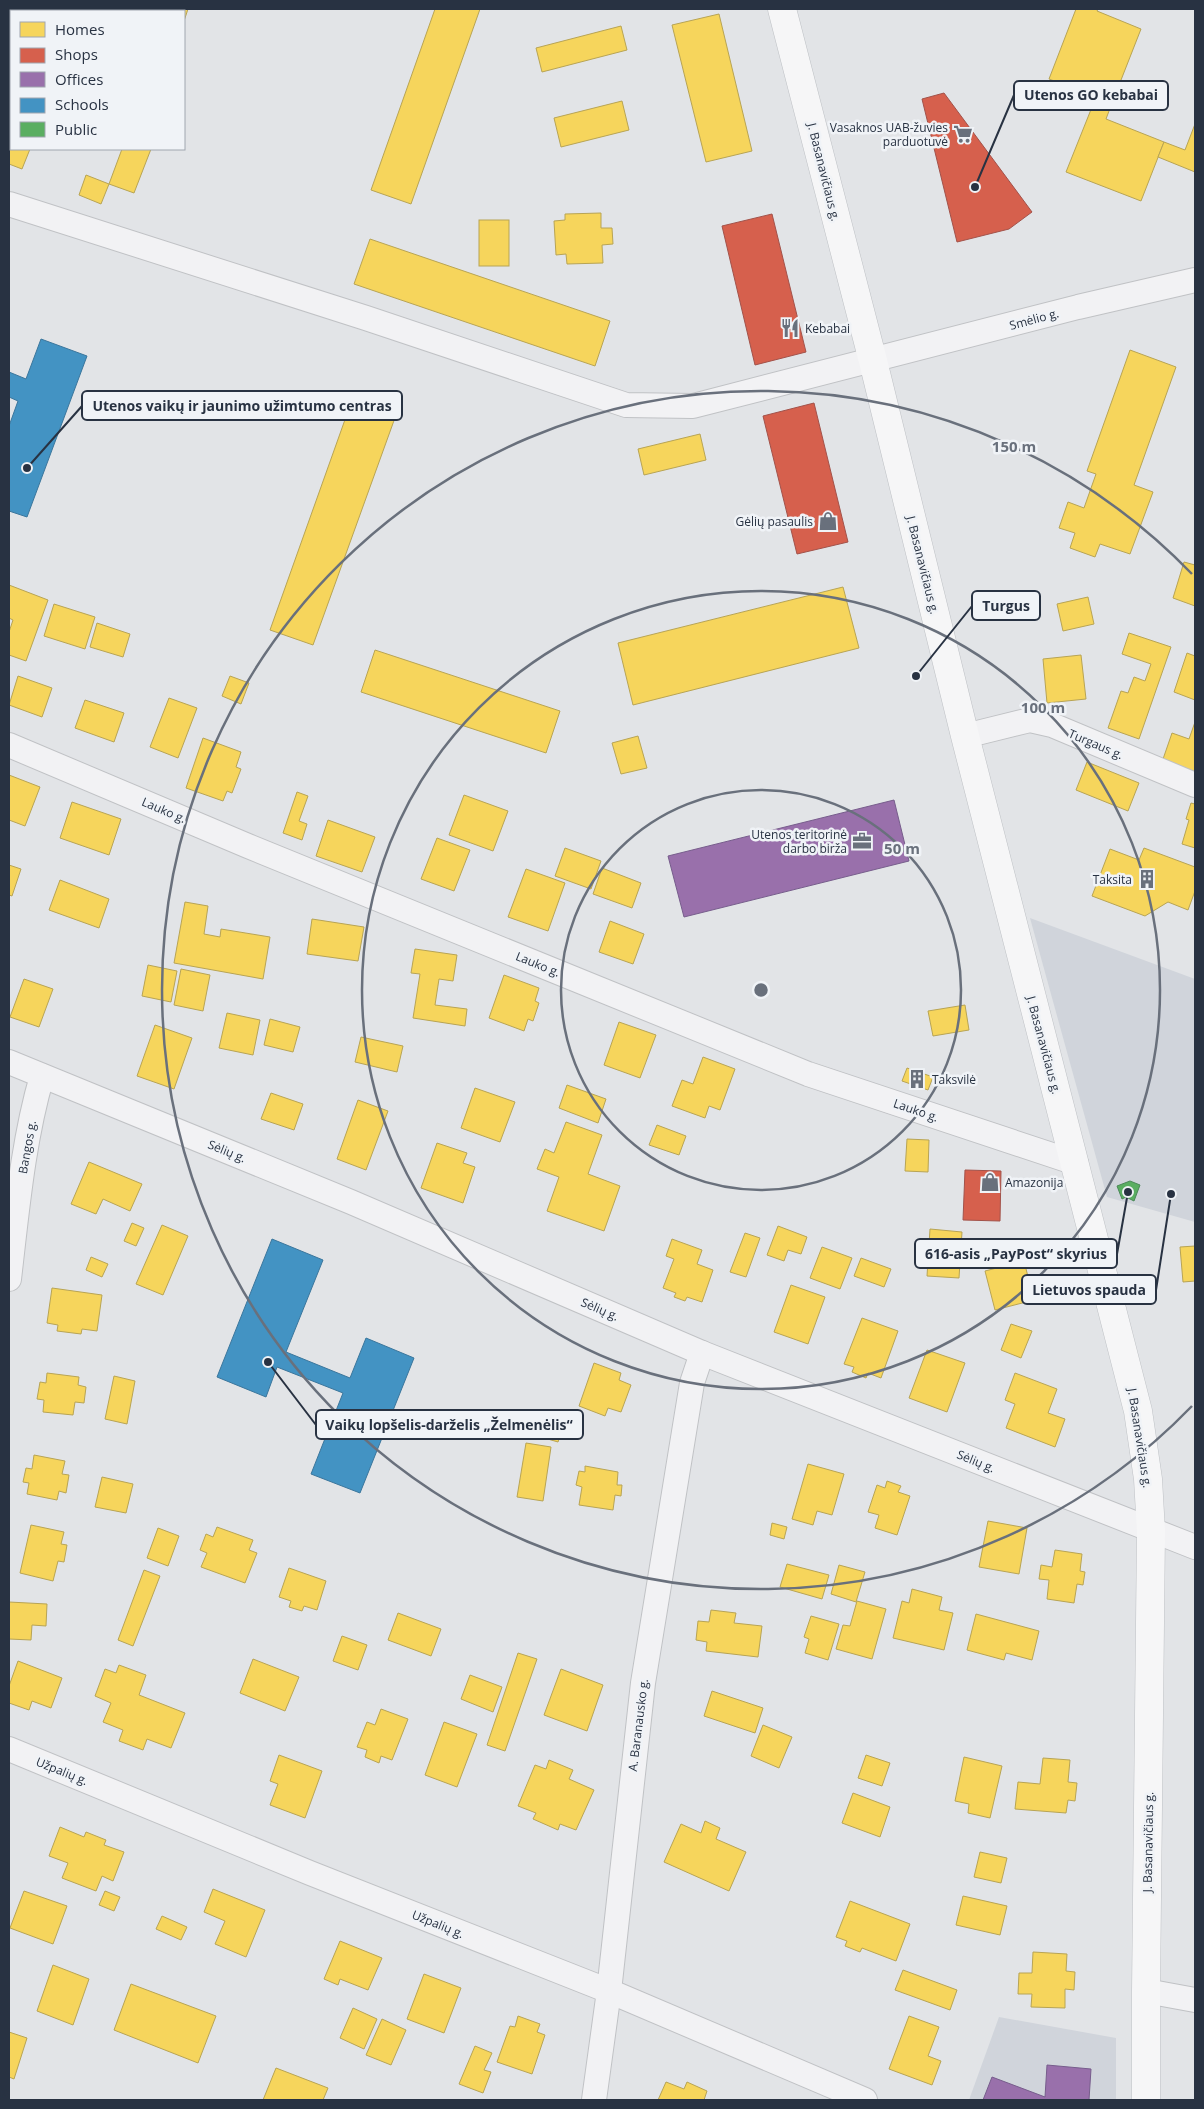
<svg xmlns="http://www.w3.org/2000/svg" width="1204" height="2109" font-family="'Open Sans',sans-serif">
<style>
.built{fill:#d0d4db}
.homes{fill:#f6d55c;stroke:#b8a454}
.shops{fill:#d6604d;stroke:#a2524a}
.offices{fill:#9970ab;stroke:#775d8c}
.schools{fill:#4393c3;stroke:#3b769c}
.public{fill:#5aae61;stroke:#4b8958}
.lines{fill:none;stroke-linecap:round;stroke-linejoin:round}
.minor-casing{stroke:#c0c2c5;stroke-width:26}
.primary-casing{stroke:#bec1c5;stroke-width:29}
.minor{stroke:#f2f2f4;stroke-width:24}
.primary{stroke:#f6f6f7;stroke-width:28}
.ring{fill:none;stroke:#69707c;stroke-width:2.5}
.labels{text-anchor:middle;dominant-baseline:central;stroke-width:5;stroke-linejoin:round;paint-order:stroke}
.poi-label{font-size:12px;fill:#283242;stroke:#f0f3f7;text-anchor:end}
.street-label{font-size:12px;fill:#283242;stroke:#f0f3f7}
.centre{fill:#69707c;stroke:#f0f3f7;stroke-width:2.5}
.ring-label{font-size:15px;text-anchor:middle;font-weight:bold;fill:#69707c;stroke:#f0f3f7;stroke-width:5;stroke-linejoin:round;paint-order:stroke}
.leader{fill:none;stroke:#283242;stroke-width:2}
.callout-dot{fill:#283242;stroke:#f0f3f7;stroke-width:2}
.callout{fill:#f0f3f7;stroke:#283242;stroke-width:2}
.callout-label{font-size:14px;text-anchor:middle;font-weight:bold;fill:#283242}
</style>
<rect width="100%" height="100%" fill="#e2e4e7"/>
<g class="built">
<polygon points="1030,918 1195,979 1195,1222 1107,1197"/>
<polygon points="999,2017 1116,2038 1116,2100 969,2100"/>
</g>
<g class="homes">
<polygon points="138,9 188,9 184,21 184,11 137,11"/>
<polygon points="435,9 480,9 411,204 371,190"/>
<polygon points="1076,9 1098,9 1097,11 1141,29 1112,103 1049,79"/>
<polygon points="719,14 752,151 706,162 672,25"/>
<polygon points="621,26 627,50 542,72 536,48"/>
<polygon points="1096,97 1112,103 1106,119 1164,142 1141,201 1066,172"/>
<polygon points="622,101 629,130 561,147 554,118"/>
<polygon points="9,116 11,117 11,149 30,149 22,169 9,164"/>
<polygon points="1195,124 1195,172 1158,157 1164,142 1185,150"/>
<polygon points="122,149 151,149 134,193 109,184"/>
<polygon points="86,175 109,184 101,204 79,195"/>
<polygon points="601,213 601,228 612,228 613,244 602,245 603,263 567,264 566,254 556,255 554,221 565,220 565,214"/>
<rect x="479" y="220" width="30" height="46"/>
<polygon points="370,239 610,321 595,366 354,284"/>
<polygon points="1130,350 1176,367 1134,485 1153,492 1130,554 1100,544 1095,557 1070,548 1075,533 1059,528 1068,502 1084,508 1096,474 1087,471"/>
<polygon points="352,400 396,415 313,645 270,630"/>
<polygon points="700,434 706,460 644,475 638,449"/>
<polygon points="1184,562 1195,565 1195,606 1173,598"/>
<polygon points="9,585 48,600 26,661 9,655 9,632 13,620 9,618"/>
<polygon points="843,587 859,648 633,705 618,643"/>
<polygon points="1088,597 1094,624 1063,631 1057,604"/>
<polygon points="54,604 95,617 85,649 44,636"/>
<polygon points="97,623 130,634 123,657 90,647"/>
<polygon points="1129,633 1171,647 1139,739 1108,728 1121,691 1128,693 1134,677 1145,681 1151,664 1122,654"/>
<polygon points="375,650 560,711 546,753 361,692"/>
<polygon points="1187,653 1195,656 1195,700 1174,692"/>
<polygon points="1081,655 1086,699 1047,703 1043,659"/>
<polygon points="18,676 52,688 42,717 9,705"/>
<polygon points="230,676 249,683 241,704 222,696"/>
<polygon points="169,698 197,708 178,758 150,747"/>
<polygon points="85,700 124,713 114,742 75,728"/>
<polygon points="1195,722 1195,774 1162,762 1172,733 1189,739"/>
<polygon points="638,736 647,768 621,774 612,743"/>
<polygon points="203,738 241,752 236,767 241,769 232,793 227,791 223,801 186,788"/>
<polygon points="1087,762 1139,783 1128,811 1076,790"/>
<polygon points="9,775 40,787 25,826 9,820"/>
<polygon points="297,792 308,796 299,821 307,824 302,840 283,833"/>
<polygon points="464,795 508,811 493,851 449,835"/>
<polygon points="72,802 121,819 109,855 60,838"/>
<polygon points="1191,803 1195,804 1195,848 1182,844 1189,820 1186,819"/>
<polygon points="328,820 375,837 362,872 316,856"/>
<polygon points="437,838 470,850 454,891 421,879"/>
<polygon points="565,848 601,861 591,889 555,876"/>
<polygon points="1144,848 1195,867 1195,891 1188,910 1168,902 1145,916 1092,896 1110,849 1139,860"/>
<polygon points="9,865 21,869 12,896 9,895"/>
<polygon points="602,868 641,883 632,908 593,894"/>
<polygon points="526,869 565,883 548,931 508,917"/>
<polygon points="60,880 109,899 99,928 49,910"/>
<polygon points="185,902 208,906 204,934 220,937 221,929 270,937 263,979 174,963"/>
<polygon points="312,919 364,927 358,961 307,954"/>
<polygon points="610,921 644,934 633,964 599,952"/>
<polygon points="415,949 457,955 453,981 439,979 435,1005 467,1009 465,1026 413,1018 420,974 411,973"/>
<polygon points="148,965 177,971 171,1002 142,996"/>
<polygon points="181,969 210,975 203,1011 174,1005"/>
<polygon points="504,975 539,988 535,1001 539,1003 533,1021 528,1019 524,1031 489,1018"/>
<polygon points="24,979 53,989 39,1027 10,1017"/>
<polygon points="965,1005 969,1030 933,1036 928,1011"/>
<polygon points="227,1013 260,1020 253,1055 219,1048"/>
<polygon points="270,1019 300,1027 293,1052 264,1045"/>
<polygon points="619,1022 656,1035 640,1078 604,1065"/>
<polygon points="155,1025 192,1038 174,1089 137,1076"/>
<polygon points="361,1037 403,1046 397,1072 355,1062"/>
<polygon points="703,1057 735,1069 720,1110 709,1106 705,1118 672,1106 682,1080 693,1084"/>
<polygon points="907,1068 933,1077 928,1090 902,1081"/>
<polygon points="567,1085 606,1099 598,1123 559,1108"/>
<polygon points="475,1088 515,1102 500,1142 461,1128"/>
<polygon points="271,1093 303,1104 294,1130 261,1119"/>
<polygon points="358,1100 388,1111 366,1170 337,1159"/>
<polygon points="566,1122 602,1135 588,1174 620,1186 604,1231 547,1211 559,1177 537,1169 545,1149 554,1153"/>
<polygon points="657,1125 686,1136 679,1155 649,1145"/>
<polygon points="907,1139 929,1140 928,1172 905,1171"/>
<polygon points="437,1143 467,1153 463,1163 475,1167 463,1203 421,1188"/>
<polygon points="89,1162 142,1184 130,1211 103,1199 96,1214 71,1204"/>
<polygon points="132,1223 144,1228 136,1246 124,1241"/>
<polygon points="162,1225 188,1236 163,1295 136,1284"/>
<polygon points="778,1226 807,1237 801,1254 788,1250 784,1261 767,1255"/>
<polygon points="930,1229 962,1232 959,1278 927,1276"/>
<polygon points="745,1233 760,1238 746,1277 730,1272"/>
<polygon points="672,1239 702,1250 697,1264 713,1270 702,1302 687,1297 685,1301 674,1297 676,1293 663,1288 674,1259 666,1256"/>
<polygon points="1195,1246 1195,1281 1183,1282 1180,1247"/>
<polygon points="822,1247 852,1258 840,1289 810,1278"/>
<polygon points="91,1257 108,1264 102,1277 86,1270"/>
<polygon points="861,1258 891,1269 884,1287 854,1276"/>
<polygon points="1024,1261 1034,1300 995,1310 985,1271"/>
<polygon points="791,1285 825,1297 808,1344 774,1332"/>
<polygon points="52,1288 102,1295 97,1331 82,1329 81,1334 57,1331 58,1325 47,1323"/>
<polygon points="862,1318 898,1331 881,1378 868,1373 866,1378 852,1372 854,1367 844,1364"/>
<polygon points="1011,1324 1032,1331 1021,1358 1001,1350"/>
<polygon points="927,1350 965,1363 947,1412 909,1398"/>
<polygon points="594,1363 621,1373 619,1380 631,1385 621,1412 608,1408 605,1416 579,1406"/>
<polygon points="47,1373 79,1377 78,1385 86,1387 84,1403 75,1402 73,1415 43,1412 44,1400 37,1399 40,1382 46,1383"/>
<polygon points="1015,1373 1057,1389 1048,1413 1065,1419 1055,1447 1006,1428 1015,1404 1005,1400"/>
<polygon points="114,1376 135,1381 127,1424 105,1419"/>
<polygon points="540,1418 564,1425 558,1442 534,1435"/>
<polygon points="526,1443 551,1447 543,1501 517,1497"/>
<polygon points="34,1455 65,1461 62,1474 69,1475 66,1493 59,1491 57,1500 27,1494 29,1483 23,1482 26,1468 32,1469"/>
<polygon points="808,1464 844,1474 832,1515 817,1511 813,1525 792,1519"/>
<polygon points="585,1466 618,1472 617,1485 622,1485 621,1496 615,1495 613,1510 579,1505 582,1487 576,1485 579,1471 585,1472"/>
<polygon points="102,1477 133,1484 126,1513 95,1507"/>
<polygon points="887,1481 901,1486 898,1492 910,1496 897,1535 875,1528 879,1515 868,1512 877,1485 885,1488"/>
<polygon points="988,1521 1027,1528 1019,1574 979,1567"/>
<polygon points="772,1523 787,1527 784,1539 770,1535"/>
<polygon points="31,1525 64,1532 61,1544 67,1545 64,1562 58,1561 53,1581 20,1573"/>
<polygon points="217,1527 253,1540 249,1550 257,1553 245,1583 201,1567 207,1553 200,1550 206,1534 213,1537"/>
<polygon points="158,1528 179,1536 168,1566 147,1558"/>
<polygon points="1055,1550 1082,1554 1080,1571 1085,1572 1083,1585 1077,1584 1074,1603 1047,1599 1049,1580 1039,1579 1041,1565 1052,1567"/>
<polygon points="787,1564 829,1575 822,1599 780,1587"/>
<polygon points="839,1565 865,1572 856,1602 831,1594"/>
<polygon points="289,1568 326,1581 317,1610 304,1606 302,1611 289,1607 291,1601 279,1597"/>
<polygon points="144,1570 160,1576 133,1646 118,1640"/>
<polygon points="912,1589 942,1597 939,1610 953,1613 944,1650 893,1638 902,1601 909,1603"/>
<polygon points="857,1601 886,1609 872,1659 836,1649 843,1625 850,1626"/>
<polygon points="9,1602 47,1604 46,1626 32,1625 31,1640 9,1639"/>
<polygon points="711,1610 736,1613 734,1623 762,1626 758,1657 706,1651 707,1642 696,1640 698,1621 709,1622"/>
<polygon points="398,1613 441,1629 431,1656 388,1640"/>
<polygon points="976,1614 1039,1631 1032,1660 1006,1653 1004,1660 967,1650"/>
<polygon points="811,1616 839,1624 828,1660 805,1653 809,1639 804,1637"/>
<polygon points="342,1636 367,1645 358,1670 333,1661"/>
<polygon points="518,1653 537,1659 505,1751 487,1745"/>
<polygon points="253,1659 299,1677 285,1711 240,1693"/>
<polygon points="18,1661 62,1678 51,1708 32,1701 29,1710 9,1703 9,1686"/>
<polygon points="119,1665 146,1675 139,1695 185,1713 171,1748 147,1739 143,1750 119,1741 123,1730 103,1722 111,1703 95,1696 105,1669 116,1673"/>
<polygon points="561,1669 603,1685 587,1731 544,1715"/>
<polygon points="470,1675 502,1687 493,1712 461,1699"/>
<polygon points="712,1691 763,1708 755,1733 704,1716"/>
<polygon points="381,1709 408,1719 392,1760 381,1756 379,1763 365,1757 367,1750 357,1747 367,1722 375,1725"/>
<polygon points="444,1722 477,1734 457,1787 425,1775"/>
<polygon points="763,1725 792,1737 779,1768 751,1756"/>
<polygon points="279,1755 322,1771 305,1818 270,1805 278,1784 270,1781"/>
<polygon points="866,1755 890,1763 882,1786 858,1778"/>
<polygon points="964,1757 1002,1766 990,1818 968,1813 969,1804 955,1801"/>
<polygon points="1043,1758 1070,1760 1068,1782 1077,1783 1075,1801 1068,1800 1066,1813 1015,1809 1018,1782 1040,1784"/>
<polygon points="549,1760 573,1770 569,1779 594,1790 576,1830 560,1824 558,1830 533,1819 536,1813 518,1806 535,1765 546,1769"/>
<polygon points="853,1793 890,1807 880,1837 842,1823"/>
<polygon points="705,1821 720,1828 716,1839 746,1852 729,1891 664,1862 681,1824 701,1833"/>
<polygon points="60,1827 84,1837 86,1832 106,1840 104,1845 124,1852 113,1881 102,1876 96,1891 62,1878 68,1863 49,1856"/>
<polygon points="980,1852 1007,1858 1001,1883 974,1877"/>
<polygon points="213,1889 265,1910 246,1957 215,1944 225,1921 204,1912"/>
<polygon points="24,1891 67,1906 53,1944 10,1928"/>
<polygon points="105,1891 120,1897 114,1911 99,1905"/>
<polygon points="963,1896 1007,1906 1000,1935 956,1925"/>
<polygon points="850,1901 910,1924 896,1961 862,1948 860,1952 845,1946 847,1941 836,1937"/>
<polygon points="162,1916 187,1927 181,1940 156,1929"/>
<polygon points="340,1941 382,1958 368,1990 340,1979 338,1985 324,1979"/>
<polygon points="1033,1952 1067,1954 1066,1971 1075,1972 1074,1990 1065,1989 1065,2008 1031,2007 1032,1994 1018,1994 1019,1973 1032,1973"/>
<polygon points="53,1965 89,1979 73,2025 37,2011"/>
<polygon points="903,1970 957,1990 950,2010 895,1990"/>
<polygon points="424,1974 461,1988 444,2033 407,2019"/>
<polygon points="131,1984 216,2016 198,2063 114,2030"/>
<polygon points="353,2008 377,2019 364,2049 340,2038"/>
<polygon points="518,2016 540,2024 537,2032 545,2035 532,2074 497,2062 510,2026 515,2027"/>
<polygon points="909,2016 939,2027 928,2056 941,2061 932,2085 889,2069"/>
<polygon points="382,2019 406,2030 391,2065 366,2055"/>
<polygon points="9,2032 27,2038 14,2079 9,2077"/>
<polygon points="475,2046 492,2053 484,2070 491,2072 483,2093 459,2084"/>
<polygon points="276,2068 328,2088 323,2100 263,2100"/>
<polygon points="666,2082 684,2089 687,2082 707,2091 704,2100 658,2100"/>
</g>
<g class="shops">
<polygon points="944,93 1032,212 1009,229 957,242 922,99"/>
<polygon points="772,214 806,352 755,365 722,226"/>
<polygon points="814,403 848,542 797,554 763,416"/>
<polygon points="965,1170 1001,1171 1000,1221 963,1220"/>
</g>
<g class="offices">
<polygon points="894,800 909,861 684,917 668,856"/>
<polygon points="1047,2065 1091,2069 1089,2100 983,2100 992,2077 1045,2097"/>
</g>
<g class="schools">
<polygon points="41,339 87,356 27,517 9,511 9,426 18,401 9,397 9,372 26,379"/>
<polygon points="272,1239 323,1260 286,1352 350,1378 366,1338 414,1358 360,1493 311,1474 343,1393 277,1367 266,1397 217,1377"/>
</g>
<polygon class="public" points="1130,1181 1140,1185 1134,1201 1126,1197 1122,1199 1117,1186"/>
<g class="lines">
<g class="minor-casing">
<g id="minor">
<polyline points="9,204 366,318 626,405 693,406 1078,307 1195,280"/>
<polyline points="965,736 1030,720 1052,725 1195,785"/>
<polyline points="9,745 248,846 808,1074 1076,1163"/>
<polyline points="9,1062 351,1202 702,1353 1195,1547"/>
<path d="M9,1279C17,1211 23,1141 42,1076"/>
<polyline points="9,1749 310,1873 609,1991 865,2100"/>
<polyline points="1146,1991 1195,2000"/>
<polyline points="594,2100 609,1991 643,1683 692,1383 702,1353"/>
</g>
</g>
<g class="primary-casing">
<polyline id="primary" points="782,9 873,361 965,736 1138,1411 1148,1479 1151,1531 1146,1991 1146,2100"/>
</g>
<use href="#minor" class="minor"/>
<use href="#primary" class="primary"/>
</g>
<g class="ring">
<circle cx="761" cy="990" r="200"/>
<circle cx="761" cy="990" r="399"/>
<path d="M1192 1406A599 599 0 1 1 1192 574"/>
</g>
<defs>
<g id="supermarket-bare" transform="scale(1.5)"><path d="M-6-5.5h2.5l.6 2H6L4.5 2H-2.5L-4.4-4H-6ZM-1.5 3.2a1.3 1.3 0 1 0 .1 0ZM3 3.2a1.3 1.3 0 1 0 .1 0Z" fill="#69707c" stroke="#f0f3f7" stroke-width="2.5" paint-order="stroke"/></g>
<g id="restaurant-bare" transform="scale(1.5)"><path d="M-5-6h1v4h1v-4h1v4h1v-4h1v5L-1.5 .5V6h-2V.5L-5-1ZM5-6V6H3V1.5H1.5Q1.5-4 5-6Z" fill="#69707c" stroke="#f0f3f7" stroke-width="2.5" paint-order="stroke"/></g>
<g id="shop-bare" transform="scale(1.5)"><path d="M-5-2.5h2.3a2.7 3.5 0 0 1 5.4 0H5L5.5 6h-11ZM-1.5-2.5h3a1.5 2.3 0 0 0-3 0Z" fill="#69707c" stroke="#f0f3f7" stroke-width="2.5" paint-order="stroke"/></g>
<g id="office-bare" transform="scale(1.5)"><path d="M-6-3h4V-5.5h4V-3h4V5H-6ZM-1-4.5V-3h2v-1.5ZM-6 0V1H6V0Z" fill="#69707c" stroke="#f0f3f7" stroke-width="2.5" paint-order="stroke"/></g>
<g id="building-bare" transform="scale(1.5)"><path d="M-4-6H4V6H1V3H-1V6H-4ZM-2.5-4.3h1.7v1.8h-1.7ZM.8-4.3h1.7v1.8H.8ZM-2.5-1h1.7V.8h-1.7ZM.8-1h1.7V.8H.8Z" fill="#69707c" stroke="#f0f3f7" stroke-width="2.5" paint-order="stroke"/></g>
</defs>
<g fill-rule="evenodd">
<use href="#supermarket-bare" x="963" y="134"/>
<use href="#restaurant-bare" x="790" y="328"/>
<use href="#shop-bare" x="828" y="521"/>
<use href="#office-bare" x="862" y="841"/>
<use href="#building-bare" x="1147" y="879"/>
<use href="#building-bare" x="917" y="1079"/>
<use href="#shop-bare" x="990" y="1182"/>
</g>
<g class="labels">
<g class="poi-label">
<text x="948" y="127">Vasaknos UAB-žuvies<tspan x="948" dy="14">parduotuvė</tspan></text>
<text x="805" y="328" text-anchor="start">Kebabai</text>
<text x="813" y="521">Gėlių pasaulis</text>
<text x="847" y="834">Utenos teritorinė<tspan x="847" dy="14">darbo birža</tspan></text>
<text x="1132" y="879">Taksita</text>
<text x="932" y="1079" text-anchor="start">Taksvilė</text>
<text x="1005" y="1182" text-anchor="start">Amazonija</text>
</g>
<g class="street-label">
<text transform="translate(824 172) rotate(76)">J. Basanavičiaus g.</text>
<text transform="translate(1034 319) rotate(-15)">Smėlio g.</text>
<text transform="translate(923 565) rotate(76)">J. Basanavičiaus g.</text>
<text transform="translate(1096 744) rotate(23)">Turgaus g.</text>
<text transform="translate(164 810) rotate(23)">Lauko g.</text>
<text transform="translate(538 964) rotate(22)">Lauko g.</text>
<text transform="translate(1044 1045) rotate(75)">J. Basanavičiaus g.</text>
<text transform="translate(916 1110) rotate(19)">Lauko g.</text>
<text transform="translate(27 1147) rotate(-80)">Bangos g.</text>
<text transform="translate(227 1151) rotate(22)">Sėlių g.</text>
<text transform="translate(600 1309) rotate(23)">Sėlių g.</text>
<text transform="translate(1140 1438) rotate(81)">J. Basanavičiaus g.</text>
<text transform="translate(976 1461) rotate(22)">Sėlių g.</text>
<text transform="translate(638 1725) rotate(-83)">A. Baranausko g.</text>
<text transform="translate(62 1771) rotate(22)">Užpalių g.</text>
<text transform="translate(1148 1842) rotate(-89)">J. Basanavičiaus g.</text>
<text transform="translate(438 1924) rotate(22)">Užpalių g.</text>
</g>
</g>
<circle cx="761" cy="990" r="8" class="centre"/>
<g class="ring-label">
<text x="1014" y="452">150 m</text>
<text x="1043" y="713">100 m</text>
<text x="902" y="854">50 m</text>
</g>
<path class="leader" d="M975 187L1014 95M27 468L82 406M916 676L972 606M1128 1192L1117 1254M1171 1194L1156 1290M268 1362L316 1425"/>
<g class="callout-dot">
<circle cx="975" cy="187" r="5"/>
<circle cx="27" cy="468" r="5"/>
<circle cx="916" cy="676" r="5"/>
<circle cx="1128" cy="1192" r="5"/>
<circle cx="1171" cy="1194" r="5"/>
<circle cx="268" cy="1362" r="5"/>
</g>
<g class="callout">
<rect x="1014" y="81" width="154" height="29" rx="5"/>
<rect x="82" y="391" width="320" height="29" rx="5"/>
<rect x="972" y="591" width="68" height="29" rx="5"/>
<rect x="915" y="1239" width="202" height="29" rx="5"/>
<rect x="1022" y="1275" width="134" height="29" rx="5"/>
<rect x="316" y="1410" width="267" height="29" rx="5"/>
</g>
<g class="callout-label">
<text x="1091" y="100">Utenos GO kebabai</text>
<text x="242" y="411">Utenos vaikų ir jaunimo užimtumo centras</text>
<text x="1006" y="611">Turgus</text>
<text x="1016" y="1259">616-asis „PayPost“ skyrius</text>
<text x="1089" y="1295">Lietuvos spauda</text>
<text x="449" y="1430">Vaikų lopšelis-darželis „Želmenėlis“</text>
</g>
<rect width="1204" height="2109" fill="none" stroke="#283242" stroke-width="20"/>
<rect x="10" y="10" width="175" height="140" fill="#f0f3f7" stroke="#a0a6af"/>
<rect x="20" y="22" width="25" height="15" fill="#f6d55c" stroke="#a0a6af"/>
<text x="55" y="35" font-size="15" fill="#283242">Homes</text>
<rect x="20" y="48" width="25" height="15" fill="#d6604d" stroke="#a0a6af"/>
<text x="55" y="60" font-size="15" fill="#283242">Shops</text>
<rect x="20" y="72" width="25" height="15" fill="#9970ab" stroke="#a0a6af"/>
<text x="55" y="85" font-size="15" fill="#283242">Offices</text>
<rect x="20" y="98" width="25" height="15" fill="#4393c3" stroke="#a0a6af"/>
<text x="55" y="110" font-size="15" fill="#283242">Schools</text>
<rect x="20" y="122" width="25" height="15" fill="#5aae61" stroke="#a0a6af"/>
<text x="55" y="135" font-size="15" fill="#283242">Public</text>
</svg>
